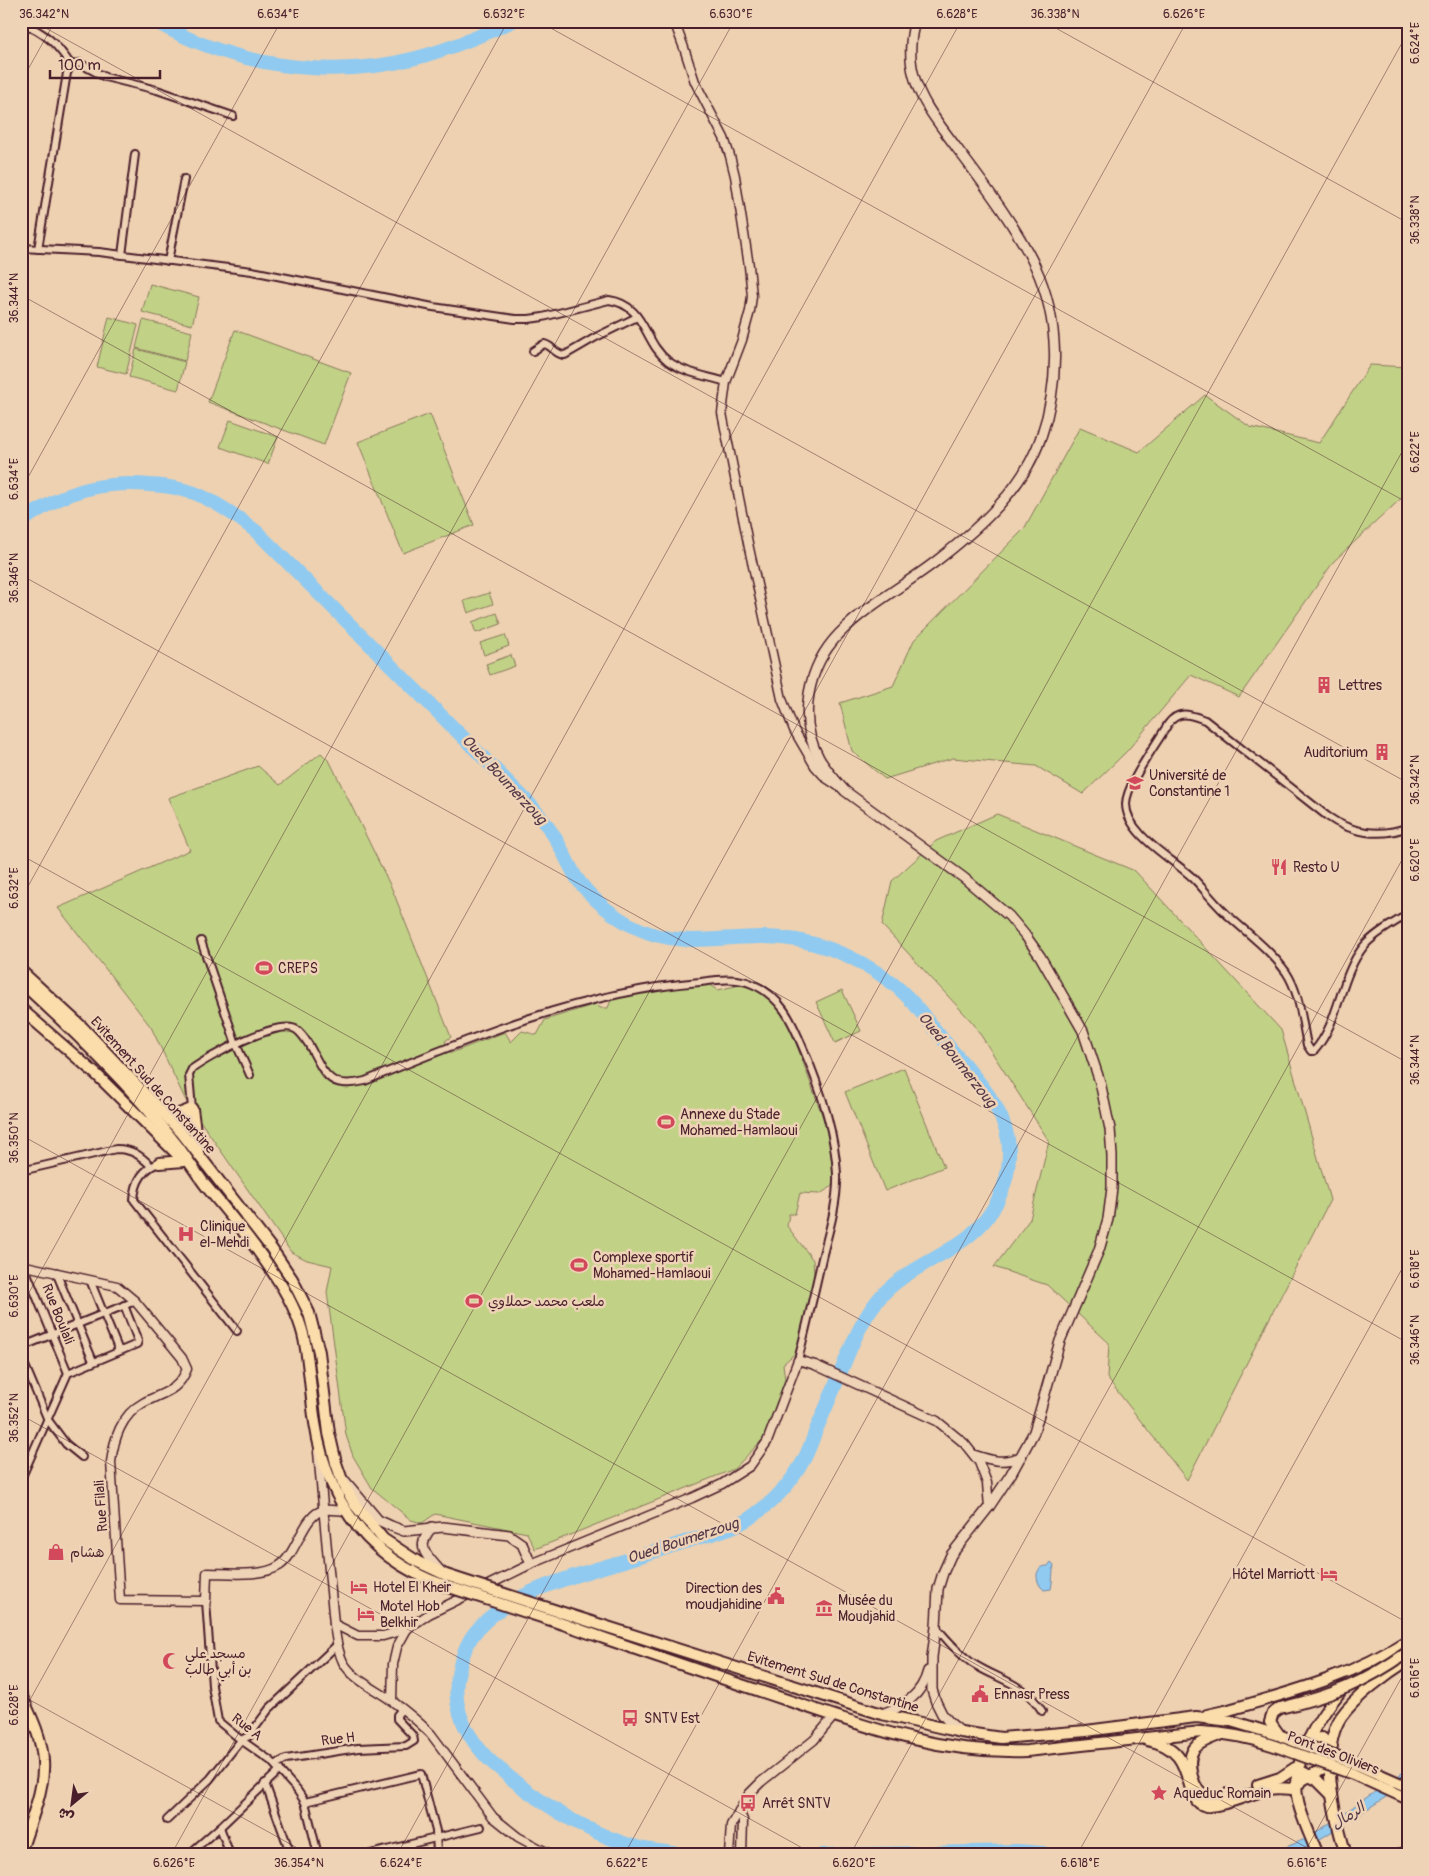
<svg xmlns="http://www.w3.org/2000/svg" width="1429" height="1876" font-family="Pangolin,'Playpen Sans Arabic',sans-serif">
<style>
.green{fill:#c1d287;stroke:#867859}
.water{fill:#90caf0;stroke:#7486a1}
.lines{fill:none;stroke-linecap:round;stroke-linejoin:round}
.river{stroke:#90caf0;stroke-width:14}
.minor-casing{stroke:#4a1f2b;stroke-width:10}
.tertiary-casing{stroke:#4a1f2b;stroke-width:11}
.secondary-casing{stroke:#4a1f2b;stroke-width:12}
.primary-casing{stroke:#4a1f2b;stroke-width:14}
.trunk-casing{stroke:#4a1f2b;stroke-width:14}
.minor{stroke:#efd3b6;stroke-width:6}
.tertiary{stroke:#efd3b6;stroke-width:8}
.secondary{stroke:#efd3b6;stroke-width:9}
.primary{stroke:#faddab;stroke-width:10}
.trunk{stroke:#faddab;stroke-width:10}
.trunk-bridge-casing{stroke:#4a1f2b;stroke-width:14;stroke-linecap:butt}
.trunk-bridge{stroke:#faddab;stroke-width:10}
.ticks{fill:none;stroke:#4a1f2b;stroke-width:1;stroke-opacity:0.45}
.labels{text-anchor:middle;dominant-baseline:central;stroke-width:5;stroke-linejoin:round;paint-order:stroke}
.poi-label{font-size:14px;fill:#4a1f2b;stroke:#efd3b6;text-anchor:start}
.street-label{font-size:14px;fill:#4a1f2b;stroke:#efd3b6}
.water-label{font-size:15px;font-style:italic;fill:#543949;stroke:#efd3b6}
.neatline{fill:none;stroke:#4a1f2b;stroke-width:2}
.ticks-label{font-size:12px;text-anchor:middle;fill:#4a1f2b}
</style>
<rect width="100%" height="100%" fill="#eed1b1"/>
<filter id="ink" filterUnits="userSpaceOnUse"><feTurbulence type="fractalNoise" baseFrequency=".02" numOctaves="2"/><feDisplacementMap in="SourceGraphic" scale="10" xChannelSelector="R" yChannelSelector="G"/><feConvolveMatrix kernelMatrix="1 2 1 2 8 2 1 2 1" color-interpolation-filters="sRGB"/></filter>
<g filter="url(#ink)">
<g class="green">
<polygon points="150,284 199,297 192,325 142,312"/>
<polygon points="109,317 138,325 126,374 97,367"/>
<polygon points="143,320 192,332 185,361 136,348"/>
<polygon points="235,330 351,373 324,445 208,402"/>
<polygon points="136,349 185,362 178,390 129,377"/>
<polygon points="1370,365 1408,367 1408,492 1334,561 1239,697 1191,675 1127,751 1083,794 1036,766 953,758 885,779 852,751 840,703 893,686 914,640 1024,529 1080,427 1139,452 1205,395 1250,427 1319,443"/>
<polygon points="430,414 474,525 403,553 358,442"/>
<polygon points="230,420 278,437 268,464 220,447"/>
<polygon points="489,593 493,604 468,613 464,601"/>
<polygon points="497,613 501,624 476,633 472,622"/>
<polygon points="505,635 509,646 484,655 480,643"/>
<polygon points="511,655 515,666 490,675 486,664"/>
<polygon points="321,753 330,762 392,889 451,1037 445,1041 451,1053 505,1032 511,1042 522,1031 537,1035 545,1020 596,1004 600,1008 608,1008 611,1000 623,995 709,984 718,990 744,984 771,995 786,1015 830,1137 836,1174 831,1187 820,1194 800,1193 795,1214 789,1214 787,1226 813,1260 815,1285 800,1349 783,1364 785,1380 763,1439 734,1469 535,1549 527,1533 435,1514 422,1523 411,1520 372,1488 353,1456 346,1435 327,1292 332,1266 307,1260 291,1252 185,1099 151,1027 58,908 190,850 168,798 258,766 280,785"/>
<polygon points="997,814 1135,871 1281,1030 1330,1200 1187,1480 1107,1378 1109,1343 1047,1285 994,1267 1030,1219 1049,1141 973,1023 882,925 892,881 936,841"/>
<polygon points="842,990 861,1031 835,1043 816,1002"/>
<polygon points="904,1068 944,1167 885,1191 845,1092"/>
</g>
<g class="water">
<path d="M1051,1562L1054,1565C1052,1572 1053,1581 1051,1589L1044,1590C1035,1583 1033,1566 1048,1566Z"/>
<polygon points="1408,1769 1408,1783 1306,1848 1294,1855 1266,1855 1296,1843 1321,1829"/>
</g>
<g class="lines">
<g class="river">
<path d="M154,21C233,66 328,81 416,58C450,49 481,36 513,21"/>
<path d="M21,522C62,492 100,480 150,485C166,486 184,488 199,495C220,504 239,518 257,532L528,802C536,811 544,820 550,830C561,845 567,862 576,877C589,897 616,919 637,928C679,948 716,937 760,937C807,936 855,954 892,983C913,999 929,1023 946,1043C969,1071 1001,1101 1008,1139C1011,1160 1007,1182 998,1200C972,1254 912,1258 877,1301C862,1320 853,1342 844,1364C835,1386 826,1408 816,1430C812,1441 808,1453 802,1463C791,1483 773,1502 754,1515C736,1529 710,1534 688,1541C660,1550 631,1559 603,1567C561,1580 507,1595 477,1630C467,1641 462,1656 459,1670C451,1700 462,1729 482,1752C489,1761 499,1768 508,1776C546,1807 591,1835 640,1848C654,1851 670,1852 684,1855"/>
<polyline points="822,1855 1018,1851 1043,1853 1046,1855"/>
</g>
<g class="minor-casing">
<g id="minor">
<path d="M21,23C45,32 57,44 71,65"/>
<path d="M21,248L99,252L252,271L433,307L515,319H529L543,317L609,300C646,305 643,342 668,361C684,373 707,376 726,382"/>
<polyline points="38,249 67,73 71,65 79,63 105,77 157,90 233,116"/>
<polyline points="122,255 135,154"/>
<polyline points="168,261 184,179"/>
<path d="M533,351L544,344C552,345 555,355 565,355L596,337L637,317"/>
<path d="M1408,827C1380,838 1351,833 1327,816L1205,720C1191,715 1179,709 1168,724C1158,742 1126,784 1126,804C1126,834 1173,859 1193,878C1206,891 1217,907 1232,919C1251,936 1271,951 1286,972C1300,993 1302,1022 1307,1045L1311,1051H1314C1340,1022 1339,977 1364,946C1375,933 1394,923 1408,914"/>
<polyline points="201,941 236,1044 250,1075"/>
<path d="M192,1109L189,1075L192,1069C208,1057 280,1017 297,1030C302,1034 306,1040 309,1045C325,1074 328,1090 365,1081C471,1037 585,991 700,982C716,980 736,977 752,984C781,996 792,1021 803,1048C820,1087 835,1132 837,1174C838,1200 830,1228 823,1254C815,1289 807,1325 798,1360"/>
<path d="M159,1163C142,1169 135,1183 134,1200L237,1331"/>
<path d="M21,1171L116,1149C132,1149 140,1155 151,1166"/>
<polyline points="24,1266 68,1373"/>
<polyline points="56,1272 93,1361"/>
<polyline points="90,1280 119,1351"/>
<polyline points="21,1347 135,1301"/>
<polyline points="21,1356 48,1420 66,1444 82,1457"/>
<polyline points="21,1479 68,1373 137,1344 138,1341 124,1305"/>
<polyline points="206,1601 212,1686 218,1721 241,1740 271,1761 297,1790 305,1802 318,1855"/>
<path d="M936,1627C947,1640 958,1653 972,1663C998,1680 1025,1683 1042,1711"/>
<polyline points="275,1765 286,1759 358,1748 406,1746 414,1741 413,1736 397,1719 397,1715 402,1709"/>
<polyline points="265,1783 291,1855"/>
<polyline points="305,1802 421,1774 436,1831 437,1855"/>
<polyline points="167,1820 210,1779 241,1740 249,1736 269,1709 337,1645"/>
<polyline points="220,1827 230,1855"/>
<polyline points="188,1855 220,1827 280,1770"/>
<polyline points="366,1855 481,1827"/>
</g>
</g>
<g class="tertiary-casing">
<g id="tertiary">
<polyline points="674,21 684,48 695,82 724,138 730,156 735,176 749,266 752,296 750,311 742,340 726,382 722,413 749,548 782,699 794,730 815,766 826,778 838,786"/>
<path d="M21,1265L117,1286L135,1301L182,1358L187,1369C178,1392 163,1392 143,1403C121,1415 114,1439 111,1462L120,1600L206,1601L207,1573C228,1573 262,1577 279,1566C297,1555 303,1514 324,1510C330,1509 340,1511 347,1511"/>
<path d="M318,1452L334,1624C336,1637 337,1650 343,1662C353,1680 376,1689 392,1701C406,1711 419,1722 431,1734L493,1817L518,1837L552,1855"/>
<path d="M975,1455C993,1461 1004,1464 1022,1456"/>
<polyline points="334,1624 358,1636 383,1636 407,1629"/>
<polyline points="392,1701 393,1664 397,1647 407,1629 429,1614 531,1564 692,1498 722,1484 750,1466 767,1442 798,1360 815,1365 937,1421 964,1443 979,1462 987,1483 989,1507"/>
<polyline points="739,1811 743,1820 742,1855"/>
<polyline points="729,1855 731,1825 749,1794 761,1782 814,1740 834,1716"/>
</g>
</g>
<g class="secondary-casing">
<g id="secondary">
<path d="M915,21C910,38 909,59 914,76C921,103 940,125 956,147C983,183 1016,226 1035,266C1060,320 1060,382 1041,437C1024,488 980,527 939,559C906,585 868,604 839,634C808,666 797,718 819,758C826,770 835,780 845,791L964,878L1009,916L1025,935L1040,956L1083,1031L1100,1082L1110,1129L1112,1156V1188L1108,1219L1099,1250L1060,1341L1034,1432L1011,1474L989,1507L951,1555L943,1573L938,1589L936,1627L932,1657V1690L936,1702L942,1714L950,1723L961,1732"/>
<polyline points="345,1481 378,1520 391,1526 404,1531 443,1527 509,1535 522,1544 531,1564"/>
<path d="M432,1527C414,1548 427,1555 442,1573"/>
<path d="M882,1714C904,1706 922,1695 928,1671"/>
</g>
</g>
<g class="primary-casing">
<path id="primary" d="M21,1695C31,1716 42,1738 43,1761C45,1790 30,1821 22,1848L21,1855"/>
</g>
<g class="trunk-casing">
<g id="trunk">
<polyline points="21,971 83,1028 181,1132 271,1248 292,1279 309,1313 319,1352 329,1433 336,1463 343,1483 355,1505 383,1539 418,1562 446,1575"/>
<path d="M21,982C76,1033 131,1086 177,1145C187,1158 196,1173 206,1186C231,1216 257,1247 278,1280C290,1299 301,1321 305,1343C310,1370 311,1397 315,1423C327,1501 367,1558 443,1585"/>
<polyline points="21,1009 97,1075 176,1153"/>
<polyline points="163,1110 176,1115 192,1109 198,1153"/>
<polyline points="159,1163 184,1161"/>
<polyline points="560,1612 882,1714 961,1732 1001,1738 1086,1731 1196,1717 1231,1721 1281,1736"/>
<path d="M557,1622C633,1648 708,1674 784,1699C867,1727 938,1754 1027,1751L1201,1732C1228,1733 1249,1737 1275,1746"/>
<polyline points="1280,1708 1273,1713 1270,1722 1280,1736"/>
<path d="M1207,1715L1225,1711C1288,1693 1352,1677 1408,1640"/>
<path d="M1222,1734C1212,1738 1200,1741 1194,1749C1185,1762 1193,1793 1208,1798C1215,1799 1222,1796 1228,1794"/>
<polyline points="1309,1739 1322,1738 1332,1747"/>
<path d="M1147,1740C1201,1749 1179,1800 1206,1806C1219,1808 1255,1792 1269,1789C1278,1787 1284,1789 1292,1789L1304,1779L1329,1766"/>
<polyline points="1258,1785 1280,1778 1295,1768 1317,1780 1331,1794"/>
<path d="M1318,1855C1311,1837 1302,1819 1298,1801C1290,1769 1311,1731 1329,1706C1334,1699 1339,1694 1343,1687"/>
<path d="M1346,1855C1335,1818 1318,1752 1341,1717C1355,1697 1387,1673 1408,1660"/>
<polyline points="1398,1855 1408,1852"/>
</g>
</g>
<use href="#minor" class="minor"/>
<use href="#tertiary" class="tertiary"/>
<use href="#secondary" class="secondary"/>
<use href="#primary" class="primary"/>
<use href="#trunk" class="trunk"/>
<g class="trunk-bridge-casing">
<g id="trunk-bridge">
<polyline points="446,1575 560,1612"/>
<polyline points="443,1585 557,1622"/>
<path d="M1280,1708C1332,1696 1364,1683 1408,1652"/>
<polyline points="1281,1736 1358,1765 1408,1787"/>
<polyline points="1275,1746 1353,1774 1408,1799"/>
</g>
</g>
<use href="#trunk-bridge" class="trunk-bridge"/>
</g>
</g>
<path class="ticks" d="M33,21L1408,783M538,21L1408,503M1043,21L1408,223M21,82L55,21M21,295L1408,1063M21,490L281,21M21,575L1408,1343M21,855L1408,1623M21,899L508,21M21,1135L1320,1855M21,1307L734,21M21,1415L815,1855M21,1695L310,1855M21,1716L961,21M171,1855L1187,21M397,1855L1408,32M624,1855L1408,441M850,1855L1408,849M1077,1855L1408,1258M1303,1855L1408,1666"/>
<defs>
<g id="building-bare" transform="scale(1.35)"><path d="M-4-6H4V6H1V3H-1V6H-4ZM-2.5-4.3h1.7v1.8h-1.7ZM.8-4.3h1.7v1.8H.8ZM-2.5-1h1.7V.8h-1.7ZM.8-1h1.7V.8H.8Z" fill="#d1495b" stroke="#efd3b6" stroke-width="2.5" paint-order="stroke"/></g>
<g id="university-bare" transform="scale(1.35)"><path d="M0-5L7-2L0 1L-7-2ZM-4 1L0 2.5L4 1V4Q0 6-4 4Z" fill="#d1495b" stroke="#efd3b6" stroke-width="2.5" paint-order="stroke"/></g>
<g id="restaurant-bare" transform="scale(1.35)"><path d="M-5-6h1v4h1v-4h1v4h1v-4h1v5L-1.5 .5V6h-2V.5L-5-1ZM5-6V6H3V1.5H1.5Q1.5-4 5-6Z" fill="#d1495b" stroke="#efd3b6" stroke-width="2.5" paint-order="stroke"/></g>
<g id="stadium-bare" transform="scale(1.35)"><path d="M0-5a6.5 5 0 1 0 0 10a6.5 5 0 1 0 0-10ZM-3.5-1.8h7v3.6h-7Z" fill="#d1495b" stroke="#efd3b6" stroke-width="2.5" paint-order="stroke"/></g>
<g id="hospital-bare" transform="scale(1.35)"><path d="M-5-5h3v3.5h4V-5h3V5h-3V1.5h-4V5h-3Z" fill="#d1495b" stroke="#efd3b6" stroke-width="2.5" paint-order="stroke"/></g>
<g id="shop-bare" transform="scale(1.35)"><path d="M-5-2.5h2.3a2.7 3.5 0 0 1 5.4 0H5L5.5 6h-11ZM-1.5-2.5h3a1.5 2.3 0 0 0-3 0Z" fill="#d1495b" stroke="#efd3b6" stroke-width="2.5" paint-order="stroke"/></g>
<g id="hotel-bare" transform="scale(1.35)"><path d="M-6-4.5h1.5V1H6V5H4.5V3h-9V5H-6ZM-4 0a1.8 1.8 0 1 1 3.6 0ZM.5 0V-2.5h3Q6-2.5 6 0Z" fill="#d1495b" stroke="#efd3b6" stroke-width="2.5" paint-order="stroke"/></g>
<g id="civic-bare" transform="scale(1.35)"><path d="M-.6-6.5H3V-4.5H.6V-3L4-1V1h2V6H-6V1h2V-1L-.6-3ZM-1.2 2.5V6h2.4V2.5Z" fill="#d1495b" stroke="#efd3b6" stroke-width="2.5" paint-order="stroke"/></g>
<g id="museum-bare" transform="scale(1.35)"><path d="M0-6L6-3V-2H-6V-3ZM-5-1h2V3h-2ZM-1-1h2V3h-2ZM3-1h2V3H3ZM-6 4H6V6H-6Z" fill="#d1495b" stroke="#efd3b6" stroke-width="2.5" paint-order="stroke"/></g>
<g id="mosque-bare" transform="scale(1.35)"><path d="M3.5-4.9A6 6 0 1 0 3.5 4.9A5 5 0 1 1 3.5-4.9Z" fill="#d1495b" stroke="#efd3b6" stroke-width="2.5" paint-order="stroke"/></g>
<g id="bus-bare" transform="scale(1.35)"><path d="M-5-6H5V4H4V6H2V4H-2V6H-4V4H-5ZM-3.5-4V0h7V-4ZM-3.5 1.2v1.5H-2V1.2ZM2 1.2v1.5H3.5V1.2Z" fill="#d1495b" stroke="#efd3b6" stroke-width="2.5" paint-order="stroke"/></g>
<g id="sight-bare" transform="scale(1.35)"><path d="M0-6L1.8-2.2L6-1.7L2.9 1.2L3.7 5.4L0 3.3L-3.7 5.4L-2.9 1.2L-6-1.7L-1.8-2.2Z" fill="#d1495b" stroke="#efd3b6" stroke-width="2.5" paint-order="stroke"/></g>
</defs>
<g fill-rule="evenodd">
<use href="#building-bare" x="1324" y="685"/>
<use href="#building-bare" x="1382" y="752"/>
<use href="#university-bare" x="1135" y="783"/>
<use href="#restaurant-bare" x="1279" y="867"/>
<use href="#stadium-bare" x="264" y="968"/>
<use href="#stadium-bare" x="666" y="1122"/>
<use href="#hospital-bare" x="186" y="1234"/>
<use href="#stadium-bare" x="579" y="1265"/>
<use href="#stadium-bare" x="474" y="1301"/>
<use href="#shop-bare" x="56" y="1552"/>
<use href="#hotel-bare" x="1329" y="1574"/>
<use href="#hotel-bare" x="359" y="1587"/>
<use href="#civic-bare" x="776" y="1596"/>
<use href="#museum-bare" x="824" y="1608"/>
<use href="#hotel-bare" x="366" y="1614"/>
<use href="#mosque-bare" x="171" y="1661"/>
<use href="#civic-bare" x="980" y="1694"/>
<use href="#bus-bare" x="630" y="1718"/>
<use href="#sight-bare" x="1159" y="1793"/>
<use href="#bus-bare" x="748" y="1803"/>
</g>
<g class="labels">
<g class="poi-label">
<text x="1338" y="685">Lettres</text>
<text x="1368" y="752" text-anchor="end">Auditorium</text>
<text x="1149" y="775">Université de<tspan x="1149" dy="16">Constantine 1</tspan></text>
<text x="1293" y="867">Resto U</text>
<text x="278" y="968">CREPS</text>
<text x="680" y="1114">Annexe du Stade<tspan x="680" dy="16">Mohamed-Hamlaoui</tspan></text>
<text x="200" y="1226">Clinique<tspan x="200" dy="16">el-Mehdi</tspan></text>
<text x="593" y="1257">Complexe sportif<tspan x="593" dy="16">Mohamed-Hamlaoui</tspan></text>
<text x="488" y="1301">ملعب محمد حملاوي</text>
<text x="70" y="1552">هشام</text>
<text x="1315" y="1574" text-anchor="end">Hôtel Marriott</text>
<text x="373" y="1587">Hotel El Kheir</text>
<text x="762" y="1588" text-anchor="end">Direction des<tspan x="762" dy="16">moudjahidine</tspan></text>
<text x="838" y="1600">Musée du<tspan x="838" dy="16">Moudjahid</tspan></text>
<text x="380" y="1606">Motel Hob<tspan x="380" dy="16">Belkhir</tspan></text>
<text x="185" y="1653">مسجد علي<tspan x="185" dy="16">بن أبي طالب</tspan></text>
<text x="994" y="1694">Ennasr Press</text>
<text x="644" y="1718">SNTV Est</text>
<text x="1173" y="1793">Aqueduc Romain</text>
<text x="762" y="1803">Arrêt SNTV</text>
</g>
<g class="street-label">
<text transform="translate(153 1085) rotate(48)">Evitement Sud de Constantine</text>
<text transform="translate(58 1314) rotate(68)">Rue Boulali</text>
<text transform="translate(101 1506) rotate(-94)">Rue Filali</text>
<text transform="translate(833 1682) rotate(17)">Evitement Sud de Constantine</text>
<text transform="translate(247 1727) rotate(38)">Rue A</text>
<text transform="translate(338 1739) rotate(-7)">Rue H</text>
<text transform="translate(1333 1753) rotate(21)">Pont des Oliviers</text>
</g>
<g class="water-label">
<text transform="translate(504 780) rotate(47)">Oued Boumerzoug</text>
<text transform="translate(957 1060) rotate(52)">Oued Boumerzoug</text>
<text transform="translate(683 1541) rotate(-18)">Oued Boumerzoug</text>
<text transform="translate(1348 1816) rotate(-33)">الرمال</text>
</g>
</g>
<rect width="1429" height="1876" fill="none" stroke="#efd3b6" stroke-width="55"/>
<g transform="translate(72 1804) rotate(209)" stroke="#efd3b6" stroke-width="4" paint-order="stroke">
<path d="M0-4L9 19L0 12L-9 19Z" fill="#4a1f2b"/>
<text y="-8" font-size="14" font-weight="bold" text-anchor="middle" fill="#4a1f2b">ش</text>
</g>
<path d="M50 70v8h110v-8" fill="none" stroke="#4a1f2b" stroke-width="2.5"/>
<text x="58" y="70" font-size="15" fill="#4a1f2b" stroke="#efd3b6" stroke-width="4" paint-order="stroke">100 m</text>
<rect x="28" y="28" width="1374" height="1820" class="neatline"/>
<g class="ticks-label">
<text x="44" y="18">36.342°N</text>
<text x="278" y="18">6.634°E</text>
<text x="504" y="18">6.632°E</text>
<text x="731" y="18">6.630°E</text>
<text x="957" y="18">6.628°E</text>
<text x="1055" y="18">36.338°N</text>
<text x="1184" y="18">6.626°E</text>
<text transform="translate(1415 43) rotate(-90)" y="4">6.624°E</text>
<text transform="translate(1415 220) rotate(-90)" y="4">36.338°N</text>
<text transform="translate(14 298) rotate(-90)" y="4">36.344°N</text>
<text transform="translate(1415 452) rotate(-90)" y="4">6.622°E</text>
<text transform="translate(14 479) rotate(-90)" y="4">6.634°E</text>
<text transform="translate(14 578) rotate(-90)" y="4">36.346°N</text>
<text transform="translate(1415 780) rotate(-90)" y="4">36.342°N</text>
<text transform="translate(1415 860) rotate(-90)" y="4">6.620°E</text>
<text transform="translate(14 888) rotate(-90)" y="4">6.632°E</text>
<text transform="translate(1415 1060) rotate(-90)" y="4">36.344°N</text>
<text transform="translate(14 1138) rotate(-90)" y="4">36.350°N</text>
<text transform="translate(1415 1269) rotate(-90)" y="4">6.618°E</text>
<text transform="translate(14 1296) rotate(-90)" y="4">6.630°E</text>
<text transform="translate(1415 1340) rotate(-90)" y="4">36.346°N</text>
<text transform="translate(14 1418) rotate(-90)" y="4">36.352°N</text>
<text transform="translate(1415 1678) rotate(-90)" y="4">6.616°E</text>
<text transform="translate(14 1705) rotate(-90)" y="4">6.628°E</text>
<text x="174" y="1867">6.626°E</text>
<text x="299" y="1867">36.354°N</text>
<text x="401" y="1867">6.624°E</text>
<text x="627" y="1867">6.622°E</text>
<text x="854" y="1867">6.620°E</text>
<text x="1080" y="1867">6.618°E</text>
<text x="1307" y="1867">6.616°E</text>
</g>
</svg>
